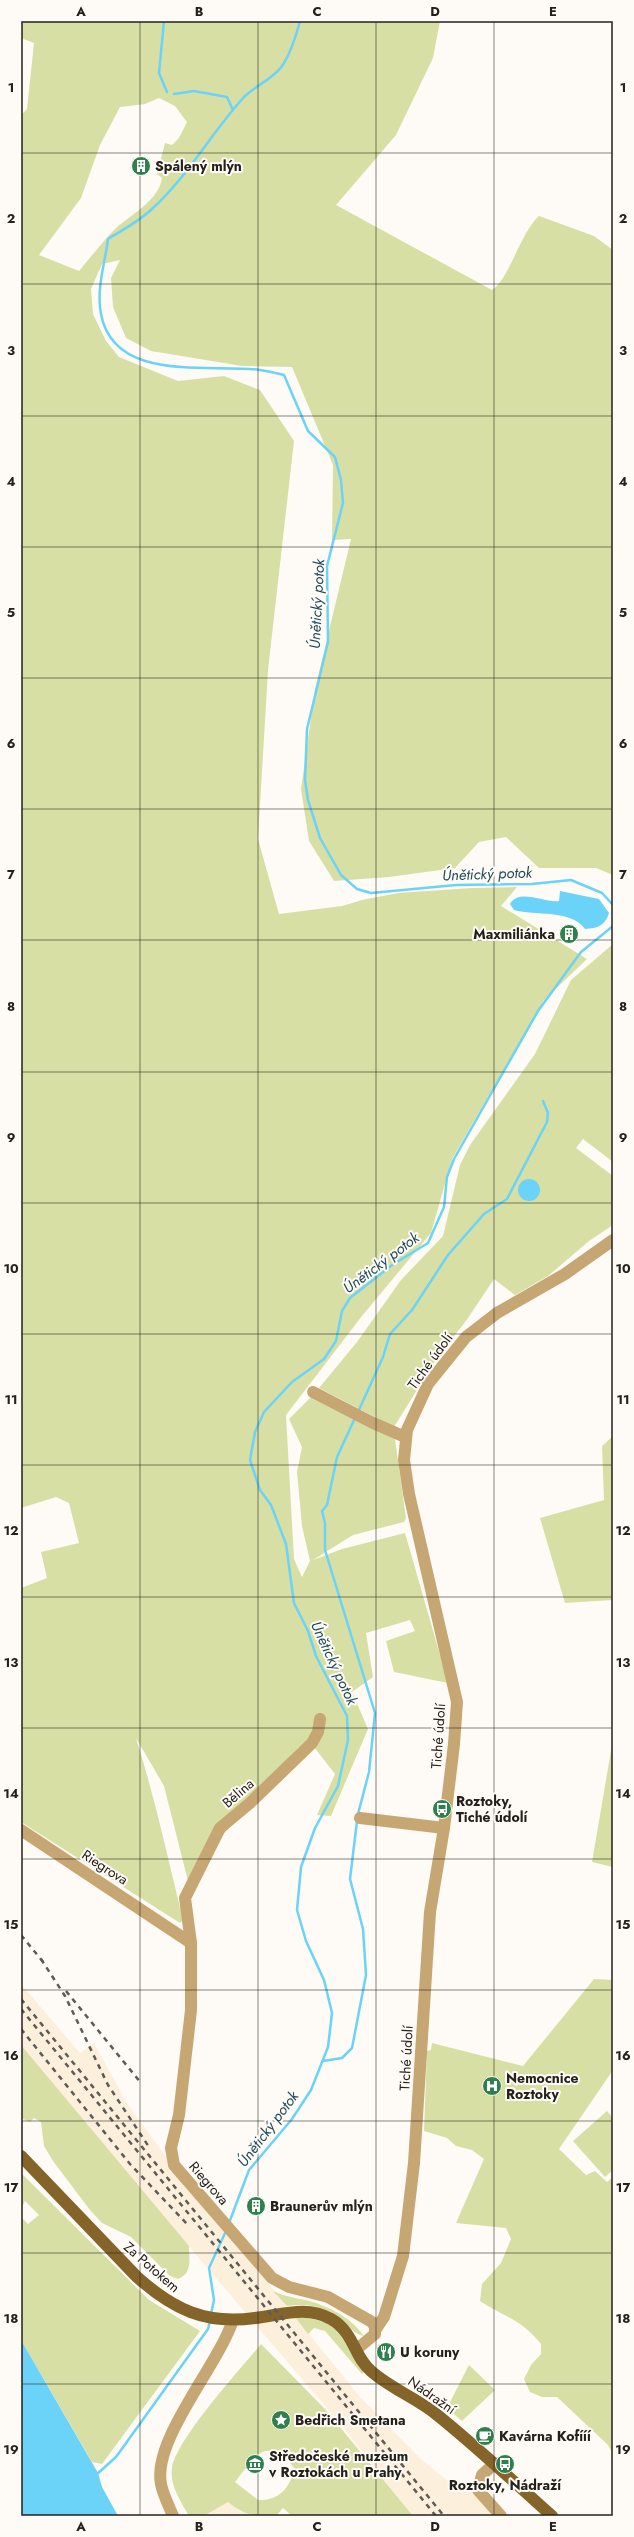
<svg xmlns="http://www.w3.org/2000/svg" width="634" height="2537" font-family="Jost,sans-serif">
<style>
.built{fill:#fcf0dc}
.green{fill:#d8dfa4;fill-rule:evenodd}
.water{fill:#6ad3f7}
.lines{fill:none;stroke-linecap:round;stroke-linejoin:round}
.stream{stroke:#6ad3f7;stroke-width:2.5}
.minor{stroke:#c6a774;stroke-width:12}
.major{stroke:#85642a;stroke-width:12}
.rail{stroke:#5e5b56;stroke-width:2.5;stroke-dasharray:5 5;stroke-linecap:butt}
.grid{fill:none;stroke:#24211c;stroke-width:1;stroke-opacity:0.55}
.labels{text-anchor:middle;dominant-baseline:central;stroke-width:4;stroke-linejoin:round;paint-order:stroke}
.poi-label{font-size:14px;font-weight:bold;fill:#24211c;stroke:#fefbf6;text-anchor:start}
.street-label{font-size:14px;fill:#24211c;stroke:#fefbf6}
.water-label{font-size:15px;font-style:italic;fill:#1e4b5b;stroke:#fefbf6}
.neatline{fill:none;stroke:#24211c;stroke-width:1.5}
.grid-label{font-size:13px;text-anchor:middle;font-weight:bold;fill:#24211c}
</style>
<rect width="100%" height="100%" fill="#fefbf6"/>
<g class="built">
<polygon points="21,1984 80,2053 94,2043 128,2105 164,2154 360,2397 422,2460 458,2489 472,2488 497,2516 412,2516 343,2427 88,2128 21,2045"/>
<polygon points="228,2502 241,2512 255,2516 204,2516"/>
</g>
<g class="green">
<path d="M21,21H440L433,58L396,135L336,205L492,290C509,280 520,233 539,216L594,236L613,250V875L596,868H539L506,837L479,842L455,868L389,877L334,881L309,841L301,789L315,689L351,539L332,540L333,465L292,367L242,366L151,351L126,338L113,307L111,278L120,260L102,264L91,289L93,314L106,341L119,357L178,381L224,376L260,390L294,441L268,670L258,839L279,914L342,906L362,900L398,893L472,888L517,887L501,906L587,959L544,1000L452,1159L431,1233L362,1316L286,1415L294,1559L302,1577L310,1561L302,1526L297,1472L302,1447L289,1419L314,1394L395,1439L406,1518L404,1522L353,1535L313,1560L342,1549L405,1533L448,1683L394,1672L386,1641L415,1631L410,1620L366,1633L373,1677L352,1692L368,1729L331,1816L317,1815L335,1774L314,1747H299L202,1859L189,1885L164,1786L136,1738C155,1798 168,1859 183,1920L180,1923L21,1822V1588L47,1578L41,1552L79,1543L69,1503L56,1497L21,1508V115L27,109L34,43L21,38ZM159,98L175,106L187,122L179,138L172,145L165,143L157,174L162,178C159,200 131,215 116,228C103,241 91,257 79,271L39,255L81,198L100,145L120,107L145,104Z"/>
<polygon points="613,944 613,1162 583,1139 576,1148 613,1176 613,1225 589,1241 548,1276 515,1295 494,1279 466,1321 438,1356 394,1427 319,1388 357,1342 401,1280 443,1236 460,1165 470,1145 535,1054 571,980"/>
<polygon points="613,1436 613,1600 565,1603 540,1518 604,1500 602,1446"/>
<polygon points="613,1739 613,1867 592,1862"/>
<path d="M594,1979L613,1980V2070L559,2149L586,2175L595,2171L607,2182L613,2177V2455L608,2445L557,2397H542L530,2392L524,2379L531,2365L541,2354V2344C520,2318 506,2318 480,2301L482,2284L501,2263L511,2239L506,2228L456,2223L484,2159L472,2150L456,2146L447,2138L424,2131L427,2051L431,2050L432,2043L523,2066Z"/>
<path d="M21,2045L189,2246C189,2259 193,2273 178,2279L170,2276L131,2237L102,2223L90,2210L53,2161L44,2146L41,2122L34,2118L30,2122L21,2118Z"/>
<polygon points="607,2111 613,2118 613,2170 605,2177 573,2141"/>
<polygon points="21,2173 149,2300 200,2331 102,2464 92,2462 21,2340 21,2217 28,2224 39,2215 25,2201 21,2209"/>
<path d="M273,2291C289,2299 306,2298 321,2305C338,2311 354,2322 364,2336C353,2334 350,2326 342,2320C325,2306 307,2303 287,2306Z"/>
<path d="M295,2317C344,2319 339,2340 364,2372L362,2374L325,2331L314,2328L308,2334Z"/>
<path d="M261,2344L326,2410L413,2516H292L283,2508L276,2516C254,2516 245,2516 228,2502L204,2516H189C181,2502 169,2484 172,2468C177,2438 240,2370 261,2344ZM265,2451C278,2450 288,2457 294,2469C290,2488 279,2501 258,2500L235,2482L255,2456Z"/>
<polygon points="469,2365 495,2390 462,2421 447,2408"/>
</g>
<g class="water">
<path d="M560,891L599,899L609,913C605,926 598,928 585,929C571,909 535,916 514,910L510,904C519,888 544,903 559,901Z"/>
<circle cx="529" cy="1190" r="11"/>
<polygon points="21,2340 98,2473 102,2487 118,2516 21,2516"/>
</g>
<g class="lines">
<g class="stream">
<polyline points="164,21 159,73 167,92"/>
<path d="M300,21C296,36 291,53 282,66C274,78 255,86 244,97C212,132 187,177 153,208C140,221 124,229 108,239C105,263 96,290 101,314C114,384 211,363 260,370C268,371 276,373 284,375L308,431L335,457L341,480L343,503L327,566L328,642L307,729L305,780L308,800L320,838L341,875L357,889L371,893L456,885L532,884L571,880L602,893L613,905"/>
<polyline points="174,94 194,91 227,97 233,110"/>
<polyline points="358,1412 383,1357 390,1334 412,1310 448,1255 484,1214 507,1199 547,1122 548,1113 543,1101"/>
<polyline points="355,1418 337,1457 327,1505 322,1511 325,1523 325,1550 375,1713 369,1772 358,1814"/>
<polyline points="323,2061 342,2058 352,2048 366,1975 363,1929 350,1879 357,1821"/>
<polyline points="229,2223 249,2170 292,2119 311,2090 328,2047 332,2013 324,1980 306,1941 297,1910 301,1867 315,1828 338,1786 348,1740 347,1716 316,1656 308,1631 294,1603 286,1544 271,1505 260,1490 250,1460 255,1432 264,1412 292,1382 324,1359 336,1341 342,1311 350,1298 392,1265 428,1243 444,1207 447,1177 454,1159 538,1011 581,952 613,926"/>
<polyline points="211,2314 214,2300 209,2268 226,2231"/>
<polyline points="96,2475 116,2457 208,2329 210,2321"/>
</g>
<g class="minor">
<polyline points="313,1392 371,1422 405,1437"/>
<polyline points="320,1719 318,1732 312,1743 250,1803 220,1828 185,1898 191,1943 191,2010 179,2115 171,2148 174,2165 272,2278 289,2287 328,2297 372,2322 375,2327 375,2334 357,2349"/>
<polyline points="360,1818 444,1828"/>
<polyline points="21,1830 191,1943"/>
<polyline points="376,2329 384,2317 403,2256 414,2163 430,1912 444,1828 454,1744 457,1702 409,1494 404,1460 407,1430 428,1384 466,1337 497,1313 565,1274 613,1240"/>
<polyline points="494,2464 482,2475 478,2490 501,2516"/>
<path d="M173,2516C169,2506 163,2495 161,2484C152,2440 218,2366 233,2320"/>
</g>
<path class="major" d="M21,2156L137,2277C173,2309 205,2325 255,2318C281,2315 307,2305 331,2319C354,2332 354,2357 371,2371C390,2388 416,2398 436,2414C476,2446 514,2482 552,2516"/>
<g class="rail">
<polyline points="21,1935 44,1963"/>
<polyline points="41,1959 65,1996 108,2085 149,2147"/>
<polyline points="66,1991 141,2083"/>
<polyline points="21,1999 444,2516"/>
<polyline points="21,2009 436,2516"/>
<polyline points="21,2029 130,2164 188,2225"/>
</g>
</g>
<path class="grid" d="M140,21V2516M258,21V2516M376,21V2516M494,21V2516M21,153H613M21,284H613M21,416H613M21,547H613M21,678H613M21,809H613M21,940H613M21,1072H613M21,1203H613M21,1334H613M21,1465H613M21,1597H613M21,1728H613M21,1859H613M21,1990H613M21,2121H613M21,2253H613M21,2384H613"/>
<defs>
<g id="building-disc" transform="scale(1)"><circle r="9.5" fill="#307f4e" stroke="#fefbf6"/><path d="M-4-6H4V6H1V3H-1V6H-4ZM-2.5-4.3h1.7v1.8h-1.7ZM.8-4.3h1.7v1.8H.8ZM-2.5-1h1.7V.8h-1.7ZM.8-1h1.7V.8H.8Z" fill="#fff"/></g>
<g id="bus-disc" transform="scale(1)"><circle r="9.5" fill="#307f4e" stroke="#fefbf6"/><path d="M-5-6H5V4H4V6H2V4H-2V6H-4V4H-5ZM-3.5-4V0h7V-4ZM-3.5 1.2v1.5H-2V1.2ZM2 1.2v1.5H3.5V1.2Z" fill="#fff"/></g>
<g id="hospital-disc" transform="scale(1)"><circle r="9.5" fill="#307f4e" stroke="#fefbf6"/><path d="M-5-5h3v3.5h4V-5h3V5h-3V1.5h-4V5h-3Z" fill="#fff"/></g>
<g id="restaurant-disc" transform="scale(1)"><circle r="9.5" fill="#307f4e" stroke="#fefbf6"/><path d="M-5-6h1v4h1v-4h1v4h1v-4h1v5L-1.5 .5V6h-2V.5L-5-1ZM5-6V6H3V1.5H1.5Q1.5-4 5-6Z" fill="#fff"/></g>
<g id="sight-disc" transform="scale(1)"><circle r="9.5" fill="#307f4e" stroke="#fefbf6"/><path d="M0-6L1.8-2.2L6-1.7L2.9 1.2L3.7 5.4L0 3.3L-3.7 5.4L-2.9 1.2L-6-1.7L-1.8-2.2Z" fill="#fff"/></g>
<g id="cafe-disc" transform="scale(1)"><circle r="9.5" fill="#307f4e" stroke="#fefbf6"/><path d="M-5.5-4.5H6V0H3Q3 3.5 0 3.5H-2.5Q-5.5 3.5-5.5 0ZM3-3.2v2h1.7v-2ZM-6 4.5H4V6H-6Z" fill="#fff"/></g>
<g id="museum-disc" transform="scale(1)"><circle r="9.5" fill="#307f4e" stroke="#fefbf6"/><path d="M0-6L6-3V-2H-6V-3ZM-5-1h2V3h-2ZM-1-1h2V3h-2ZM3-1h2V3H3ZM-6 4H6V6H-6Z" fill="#fff"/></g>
</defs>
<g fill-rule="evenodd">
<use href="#building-disc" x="141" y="166"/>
<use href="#building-disc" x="569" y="934"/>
<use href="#bus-disc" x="442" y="1809"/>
<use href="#hospital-disc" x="492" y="2086"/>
<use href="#building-disc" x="256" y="2206"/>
<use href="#restaurant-disc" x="386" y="2352"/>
<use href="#sight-disc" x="281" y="2420"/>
<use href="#cafe-disc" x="485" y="2436"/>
<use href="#museum-disc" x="255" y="2464"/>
<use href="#bus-disc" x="505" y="2464"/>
</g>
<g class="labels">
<g class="poi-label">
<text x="155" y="166">Spálený mlýn</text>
<text x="555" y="934" text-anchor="end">Maxmiliánka</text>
<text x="456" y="1801">Roztoky,<tspan x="456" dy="16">Tiché údolí</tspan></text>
<text x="506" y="2078">Nemocnice<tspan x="506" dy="16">Roztoky</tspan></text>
<text x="270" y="2206">Braunerův mlýn</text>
<text x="400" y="2352">U koruny</text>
<text x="295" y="2420">Bedřich Smetana</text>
<text x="499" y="2436">Kavárna Kofííí</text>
<text x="269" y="2456">Středočeské muzeum<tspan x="269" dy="16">v Roztokách u Prahy</tspan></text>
<text x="505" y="2485" text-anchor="middle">Roztoky, Nádraží</text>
</g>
<g class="street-label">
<text transform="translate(430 1361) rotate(-54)">Tiché údolí</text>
<text transform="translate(438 1736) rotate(-86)">Tiché údolí</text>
<text transform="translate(238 1793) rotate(-41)">Bělina</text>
<text transform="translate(105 1867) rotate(33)">Riegrova</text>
<text transform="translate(406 2058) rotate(-87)">Tiché údolí</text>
<text transform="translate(209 2183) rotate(49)">Riegrova</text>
<text transform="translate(152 2267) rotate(41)">Za Potokem</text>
<text transform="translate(432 2395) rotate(35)">Nádražní</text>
</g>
<g class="water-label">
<text transform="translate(317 604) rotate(-87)">Únětický potok</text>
<text transform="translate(487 874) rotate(-2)">Únětický potok</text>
<text transform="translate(381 1263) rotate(-37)">Únětický potok</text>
<text transform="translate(334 1663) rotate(65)">Únětický potok</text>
<text transform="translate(268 2129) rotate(-53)">Únětický potok</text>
</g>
</g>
<rect width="634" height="2537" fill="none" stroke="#fefbf6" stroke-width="44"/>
<rect x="22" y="22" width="590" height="2493" class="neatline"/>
<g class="grid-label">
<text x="81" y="16">A</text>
<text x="199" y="16">B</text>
<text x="317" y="16">C</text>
<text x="435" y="16">D</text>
<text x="553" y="16">E</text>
<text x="11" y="92">1</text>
<text x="623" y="92">1</text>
<text x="11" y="223">2</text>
<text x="623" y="223">2</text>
<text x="11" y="355">3</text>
<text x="623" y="355">3</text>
<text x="11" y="486">4</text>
<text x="623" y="486">4</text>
<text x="11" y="617">5</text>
<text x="623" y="617">5</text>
<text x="11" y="748">6</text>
<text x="623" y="748">6</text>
<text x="11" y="879">7</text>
<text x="623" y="879">7</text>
<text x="11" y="1011">8</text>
<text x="623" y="1011">8</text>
<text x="11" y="1142">9</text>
<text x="623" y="1142">9</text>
<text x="11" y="1273">10</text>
<text x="623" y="1273">10</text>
<text x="11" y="1404">11</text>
<text x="623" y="1404">11</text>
<text x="11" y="1535">12</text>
<text x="623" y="1535">12</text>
<text x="11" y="1667">13</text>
<text x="623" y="1667">13</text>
<text x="11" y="1798">14</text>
<text x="623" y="1798">14</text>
<text x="11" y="1929">15</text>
<text x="623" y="1929">15</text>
<text x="11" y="2060">16</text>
<text x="623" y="2060">16</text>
<text x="11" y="2192">17</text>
<text x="623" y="2192">17</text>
<text x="11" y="2323">18</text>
<text x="623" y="2323">18</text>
<text x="11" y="2454">19</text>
<text x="623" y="2454">19</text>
<text x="81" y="2531">A</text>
<text x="199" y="2531">B</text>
<text x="317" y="2531">C</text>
<text x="435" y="2531">D</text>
<text x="553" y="2531">E</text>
</g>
</svg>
